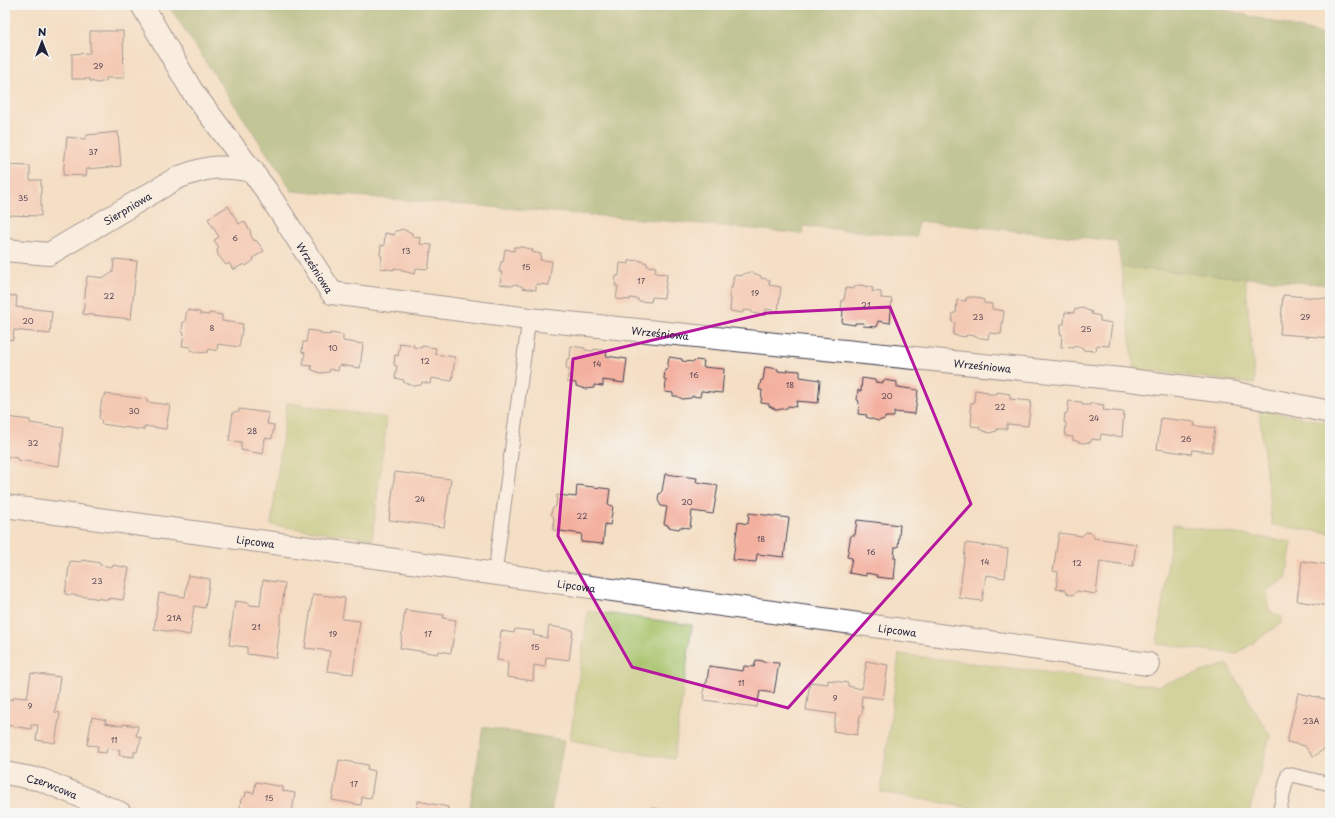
<svg xmlns="http://www.w3.org/2000/svg" width="1335" height="818" font-family="'Playpen Sans',sans-serif">
<style>
.green{fill:#a8c36a;stroke:#657252}
.forest{fill:#86a95e;stroke:#54664c}
.building{fill:#f4b09f}
.lines{fill:none;stroke-linecap:round;stroke-linejoin:round}
.service-casing{stroke:#423e50;stroke-width:15}
.minor-casing{stroke:#423e50;stroke-width:24}
.service{stroke:#fff;stroke-width:13}
.minor{stroke:#fff;stroke-width:22}
.marked{fill:none;stroke:#b5179e;stroke-width:3;stroke-linejoin:round}
.labels{text-anchor:middle;dominant-baseline:central;stroke-width:4;stroke-linejoin:round;paint-order:stroke}
.number-label{font-size:8px;fill:#564654}
.street-label{font-size:10px;fill:#22223b;stroke:#f6f6f2}
</style>
<rect width="100%" height="100%" fill="#f6f6f2"/>
<filter id="ink" filterUnits="userSpaceOnUse"><feTurbulence type="fractalNoise" baseFrequency=".025" numOctaves="2"/><feDisplacementMap in="SourceGraphic" scale="8" xChannelSelector="R" yChannelSelector="G"/><feConvolveMatrix kernelMatrix="1 2 1 2 8 2 1 2 1" color-interpolation-filters="sRGB"/></filter>
<filter id="wash" filterUnits="userSpaceOnUse"><feTurbulence type="fractalNoise" baseFrequency=".012" numOctaves="4" result="noise"/><feDisplacementMap in="SourceGraphic" scale="16" xChannelSelector="R" yChannelSelector="G"/><feGaussianBlur stdDeviation="0.9" result="paint"/><feColorMatrix in="noise" values="0 0 0 0 0 0 0 0 0 0 0 0 0 0 0 0 0 1.4 0 .05"/><feComposite in="paint" operator="in"/></filter>
<g filter="url(#wash)">
<rect width="100%" height="100%" fill="#f4dfc4"/>
<g class="green">
<polygon points="1121,267 1245,277 1255,384 1134,369"/>
<polygon points="287,403 387,418 372,539 271,525"/>
<polygon points="1259,409 1330,423 1330,533 1272,525"/>
<polygon points="1173,525 1292,542 1286,579 1267,590 1269,611 1282,617 1281,623 1237,654 1157,644"/>
<polygon points="588,611 692,625 674,759 570,740"/>
<polygon points="899,654 1156,686 1227,664 1270,736 1249,813 999,813 881,792"/>
</g>
<g class="forest">
<polygon points="168,5 1206,5 1330,36 1330,285 1121,267 1117,241 918,221 916,237 804,226 803,234 690,223 292,191"/>
<polygon points="483,727 564,740 551,813 469,813"/>
</g>
<g id="blocks">
<g class="building">
<polygon points="90,31 123,31 124,78 106,78 106,81 98,83 90,81 90,79 72,79 72,54 90,53"/>
<polygon points="118,132 121,166 87,169 86,176 63,175 67,137 85,139 87,135"/>
<polygon points="5,165 30,166 30,180 41,180 41,216 5,215"/>
<polygon points="228,206 239,224 244,221 251,232 250,233 254,241 256,240 264,251 253,258 254,260 246,266 244,264 233,270 229,263 226,265 218,255 217,250 219,248 214,240 219,237 208,219"/>
<polygon points="402,229 412,233 412,237 421,238 420,244 432,245 428,269 416,268 415,274 402,271 402,269 394,268 394,270 380,268 382,256 380,255 381,245 384,246 385,233 394,235 395,231 397,231"/>
<polygon points="514,247 522,247 533,250 532,252 541,254 540,260 552,261 549,285 536,284 536,290 522,288 522,286 514,284 513,286 500,284 502,272 499,272 501,262 503,262 505,249 514,251"/>
<polygon points="114,259 137,261 131,319 83,314 87,276 104,278 113,272"/>
<polygon points="638,260 647,263 647,266 656,267 655,273 667,274 664,298 652,297 651,302 638,301 638,299 630,298 630,300 616,299 618,286 615,286 616,276 619,276 620,263 629,264 629,261"/>
<polygon points="751,272 761,276 761,278 770,280 769,285 781,287 778,311 766,309 765,315 752,313 752,311 743,310 743,313 730,311 731,298 729,298 730,288 732,288 734,275 742,276 743,274"/>
<polygon points="861,285 873,288 872,291 881,292 881,298 892,299 890,323 878,321 877,327 863,326 864,323 855,323 855,325 842,323 843,311 841,310 842,300 844,300 846,288 854,289 855,286"/>
<polygon points="5,295 17,296 16,307 52,311 50,334 14,330 13,340 5,339"/>
<polygon points="1283,295 1330,299 1330,338 1280,334"/>
<polygon points="971,297 976,297 984,300 984,303 992,304 992,309 1004,311 1001,334 989,333 988,339 975,337 975,336 966,335 966,337 953,335 955,323 952,322 953,313 956,313 957,300 966,301 966,298"/>
<polygon points="1082,308 1092,312 1091,314 1100,316 1100,321 1112,323 1109,346 1097,345 1096,351 1083,350 1083,348 1074,346 1074,348 1061,347 1062,334 1060,334 1061,324 1064,324 1065,312 1074,313 1074,310"/>
<polygon points="187,310 200,312 200,314 209,315 209,313 222,315 222,321 243,324 239,347 218,344 217,351 209,349 208,352 201,353 190,350 191,347 182,346 184,333 182,332 183,322 185,322"/>
<polygon points="308,330 321,332 321,334 330,335 330,333 343,335 343,341 363,344 360,368 339,365 338,371 330,369 329,372 320,373 311,369 312,366 303,365 305,353 302,352 303,342 306,342"/>
<polygon points="400,343 414,345 413,347 422,348 422,346 436,348 435,354 455,357 452,381 431,378 430,384 422,382 421,385 414,386 403,382 404,380 395,378 397,366 394,365 395,355 398,356"/>
<polygon points="571,346 585,348 585,350 593,351 594,349 607,351 606,356 627,359 624,383 603,380 603,386 594,385 594,388 585,389 576,386 576,383 567,382 569,369 566,369 567,359 570,359"/>
<polygon points="669,357 682,359 682,361 694,362 696,360 704,361 703,367 724,369 722,393 701,391 700,397 692,396 691,398 682,399 677,396 673,396 673,393 665,392 666,380 664,379 665,369 667,370"/>
<polygon points="765,367 778,369 778,371 787,372 787,370 800,371 800,377 820,380 818,403 797,401 796,407 788,406 787,408 777,410 769,406 769,404 761,403 762,390 759,390 761,380 763,380"/>
<polygon points="862,378 875,380 875,382 883,383 884,380 897,382 897,387 918,390 915,414 894,412 894,417 885,417 885,419 878,421 866,417 867,415 858,414 859,401 857,400 858,390 861,391"/>
<polygon points="975,390 988,392 988,394 997,394 997,392 1010,394 1010,399 1031,401 1028,426 1007,424 1007,429 997,429 997,431 989,433 979,429 980,427 971,426 972,413 970,412 971,403 974,403"/>
<polygon points="105,394 147,399 147,402 170,405 166,429 144,426 144,430 101,424 102,421 99,418 102,399 105,397"/>
<polygon points="1069,401 1082,402 1082,405 1090,405 1091,403 1104,405 1103,410 1124,412 1122,437 1101,434 1100,440 1092,439 1091,442 1082,443 1073,440 1073,437 1065,436 1066,423 1064,422 1065,413 1067,414"/>
<polygon points="239,409 269,413 267,424 274,425 272,439 265,438 263,454 241,450 241,442 229,441 233,412 239,412"/>
<polygon points="7,417 30,420 30,423 64,428 59,466 17,460 17,458 5,456 5,429"/>
<polygon points="1161,418 1195,422 1194,426 1215,428 1212,452 1192,450 1191,454 1157,449"/>
<polygon points="395,472 451,479 444,527 389,520"/>
<polygon points="665,474 697,478 696,482 718,485 713,514 692,511 690,528 680,527 679,529 668,527 668,525 664,524 667,507 661,506 658,500 659,494 662,491"/>
<polygon points="577,485 610,489 608,505 613,506 610,525 605,524 603,544 581,542 582,534 553,530 554,518 551,514 552,509 556,506 557,495 576,497"/>
<polygon points="749,513 789,518 784,557 757,554 756,562 733,560 738,522 748,524"/>
<polygon points="857,520 900,525 898,547 895,547 894,558 896,558 894,579 877,577 877,575 866,573 866,576 849,573 852,558 847,557 851,535 855,535"/>
<polygon points="1086,532 1092,533 1094,538 1136,544 1133,566 1100,561 1096,594 1077,591 1073,595 1068,594 1065,590 1056,589 1058,572 1053,571 1059,533 1082,536"/>
<polygon points="966,543 1008,549 1005,578 986,575 982,601 959,598"/>
<polygon points="82,560 100,563 100,565 113,567 113,565 129,568 123,600 109,598 109,600 65,594 70,561 82,562"/>
<polygon points="1302,561 1330,565 1330,606 1297,601"/>
<polygon points="188,575 210,579 205,608 194,606 190,635 154,629 159,593 185,597"/>
<polygon points="263,580 285,583 276,658 247,654 247,647 229,645 235,601 249,603 249,605 260,606"/>
<polygon points="313,594 345,598 342,619 360,621 353,674 327,671 330,651 305,648"/>
<polygon points="405,610 444,615 443,618 456,620 451,653 439,651 438,654 400,648"/>
<polygon points="549,626 573,630 569,660 546,657 545,667 534,665 533,681 507,677 508,662 497,660 501,631 514,633 515,629 534,631 533,635 547,638"/>
<polygon points="756,660 763,661 763,662 779,663 774,693 760,691 757,707 704,700 705,695 703,693 705,684 707,682 709,666 743,671 744,666 754,667"/>
<polygon points="866,661 888,665 883,699 862,696 861,705 863,707 862,713 860,715 857,735 833,731 836,714 806,710 810,682 828,684 828,680 848,683 848,686 862,689 865,669 867,667 865,667"/>
<polygon points="31,673 60,677 55,712 60,713 55,743 36,740 38,725 31,725 31,729 5,725 5,698 13,700 14,697 27,698"/>
<polygon points="1298,693 1330,700 1330,750 1324,749 1313,757 1305,746 1287,742"/>
<polygon points="92,717 106,720 105,723 123,726 123,724 138,726 136,736 141,737 140,744 139,744 137,752 134,752 134,757 119,755 120,750 107,748 106,753 97,752 98,746 87,745"/>
<polygon points="339,760 368,765 367,769 375,771 371,798 362,797 361,805 332,800"/>
<polygon points="256,782 283,787 283,791 295,793 292,813 242,813 243,810 240,806 241,799 245,797 246,792 254,793"/>
<polygon points="418,801 448,807 447,811 455,813 416,813"/>
<polygon points="652,808 674,812 673,813 651,813"/>
</g>
</g>
</g>
<g filter="url(#ink)">
<use href="#blocks" fill-opacity="0" stroke="#423e50" stroke-width="1"/>
<g class="lines">
<g class="service-casing">
<g id="service">
<polyline points="495,573 529,319"/>
<polyline points="1279,813 1288,774 1330,784"/>
</g>
</g>
<g class="minor-casing">
<g id="minor">
<path id="s1" d="M142,5L192,91L266,190L332,293L529,319L1121,379L1235,393L1330,412"/>
<path id="s2" d="M5,250L49,254L177,178C208,166 220,165 253,171"/>
<path id="s3" d="M5,506L1148,664"/>
<path id="s4" d="M5,773L42,780L120,813"/>
</g>
</g>
<use href="#service" class="service"/>
<use href="#minor" class="minor"/>
</g>
</g>
<path d="M0 0H1335V818H0ZM890,307L971,504L788,708L632,667L558,536L573,359L767,313Z" fill="#f4dfc4" fill-opacity=".55" fill-rule="evenodd"/>
<path class="marked" d="M890,307L971,504L788,708L632,667L558,536L573,359L767,313Z"/>
<g class="labels">
<g class="number-label">
<text x="98" y="66">29</text>
<text x="93" y="152">37</text>
<text x="23" y="198">35</text>
<text x="235" y="238">6</text>
<text x="406" y="251">13</text>
<text x="526" y="267">15</text>
<text x="641" y="281">17</text>
<text x="755" y="293">19</text>
<text x="109" y="296">22</text>
<text x="866" y="305">21</text>
<text x="978" y="317">23</text>
<text x="1305" y="317">29</text>
<text x="28" y="321">20</text>
<text x="212" y="328">8</text>
<text x="1086" y="329">25</text>
<text x="333" y="348">10</text>
<text x="425" y="361">12</text>
<text x="597" y="364">14</text>
<text x="694" y="375">16</text>
<text x="790" y="385">18</text>
<text x="887" y="396">20</text>
<text x="1000" y="407">22</text>
<text x="134" y="411">30</text>
<text x="1094" y="418">24</text>
<text x="252" y="431">28</text>
<text x="1186" y="439">26</text>
<text x="33" y="443">32</text>
<text x="420" y="499">24</text>
<text x="687" y="502">20</text>
<text x="582" y="516">22</text>
<text x="761" y="539">18</text>
<text x="871" y="552">16</text>
<text x="985" y="562">14</text>
<text x="1077" y="563">12</text>
<text x="97" y="581">23</text>
<text x="174" y="618">21A</text>
<text x="256" y="627">21</text>
<text x="333" y="634">19</text>
<text x="428" y="634">17</text>
<text x="535" y="647">15</text>
<text x="741" y="683">11</text>
<text x="835" y="698">9</text>
<text x="30" y="706">9</text>
<text x="1311" y="721">23A</text>
<text x="114" y="740">11</text>
<text x="354" y="784">17</text>
<text x="269" y="798">15</text>
</g>
<g class="street-label">
<text stroke="none"><textPath href="#s2" startOffset="135">Sierpniowa</textPath></text>
<text stroke="none"><textPath href="#s1" startOffset="315">Wrześniowa</textPath></text>
<text stroke="none"><textPath href="#s1" startOffset="676">Wrześniowa</textPath></text>
<text stroke="none"><textPath href="#s1" startOffset="1000">Wrześniowa</textPath></text>
<text stroke="none"><textPath href="#s3" startOffset="253">Lipcowa</textPath></text>
<text stroke="none"><textPath href="#s3" startOffset="577">Lipcowa</textPath></text>
<text stroke="none"><textPath href="#s3" startOffset="901">Lipcowa</textPath></text>
<text stroke="none"><textPath href="#s4" startOffset="49">Czerwcowa</textPath></text>
</g>
</g>
<rect width="1335" height="818" fill="none" stroke="#f6f6f2" stroke-width="20"/>
<g transform="translate(42 42)" stroke="#f6f6f2" stroke-width="3" paint-order="stroke">
<path d="M0-3L7 15L0 10L-7 15Z" fill="#22223b"/>
<text y="-6" font-size="11" font-weight="bold" text-anchor="middle" fill="#22223b">N</text>
</g>
</svg>
